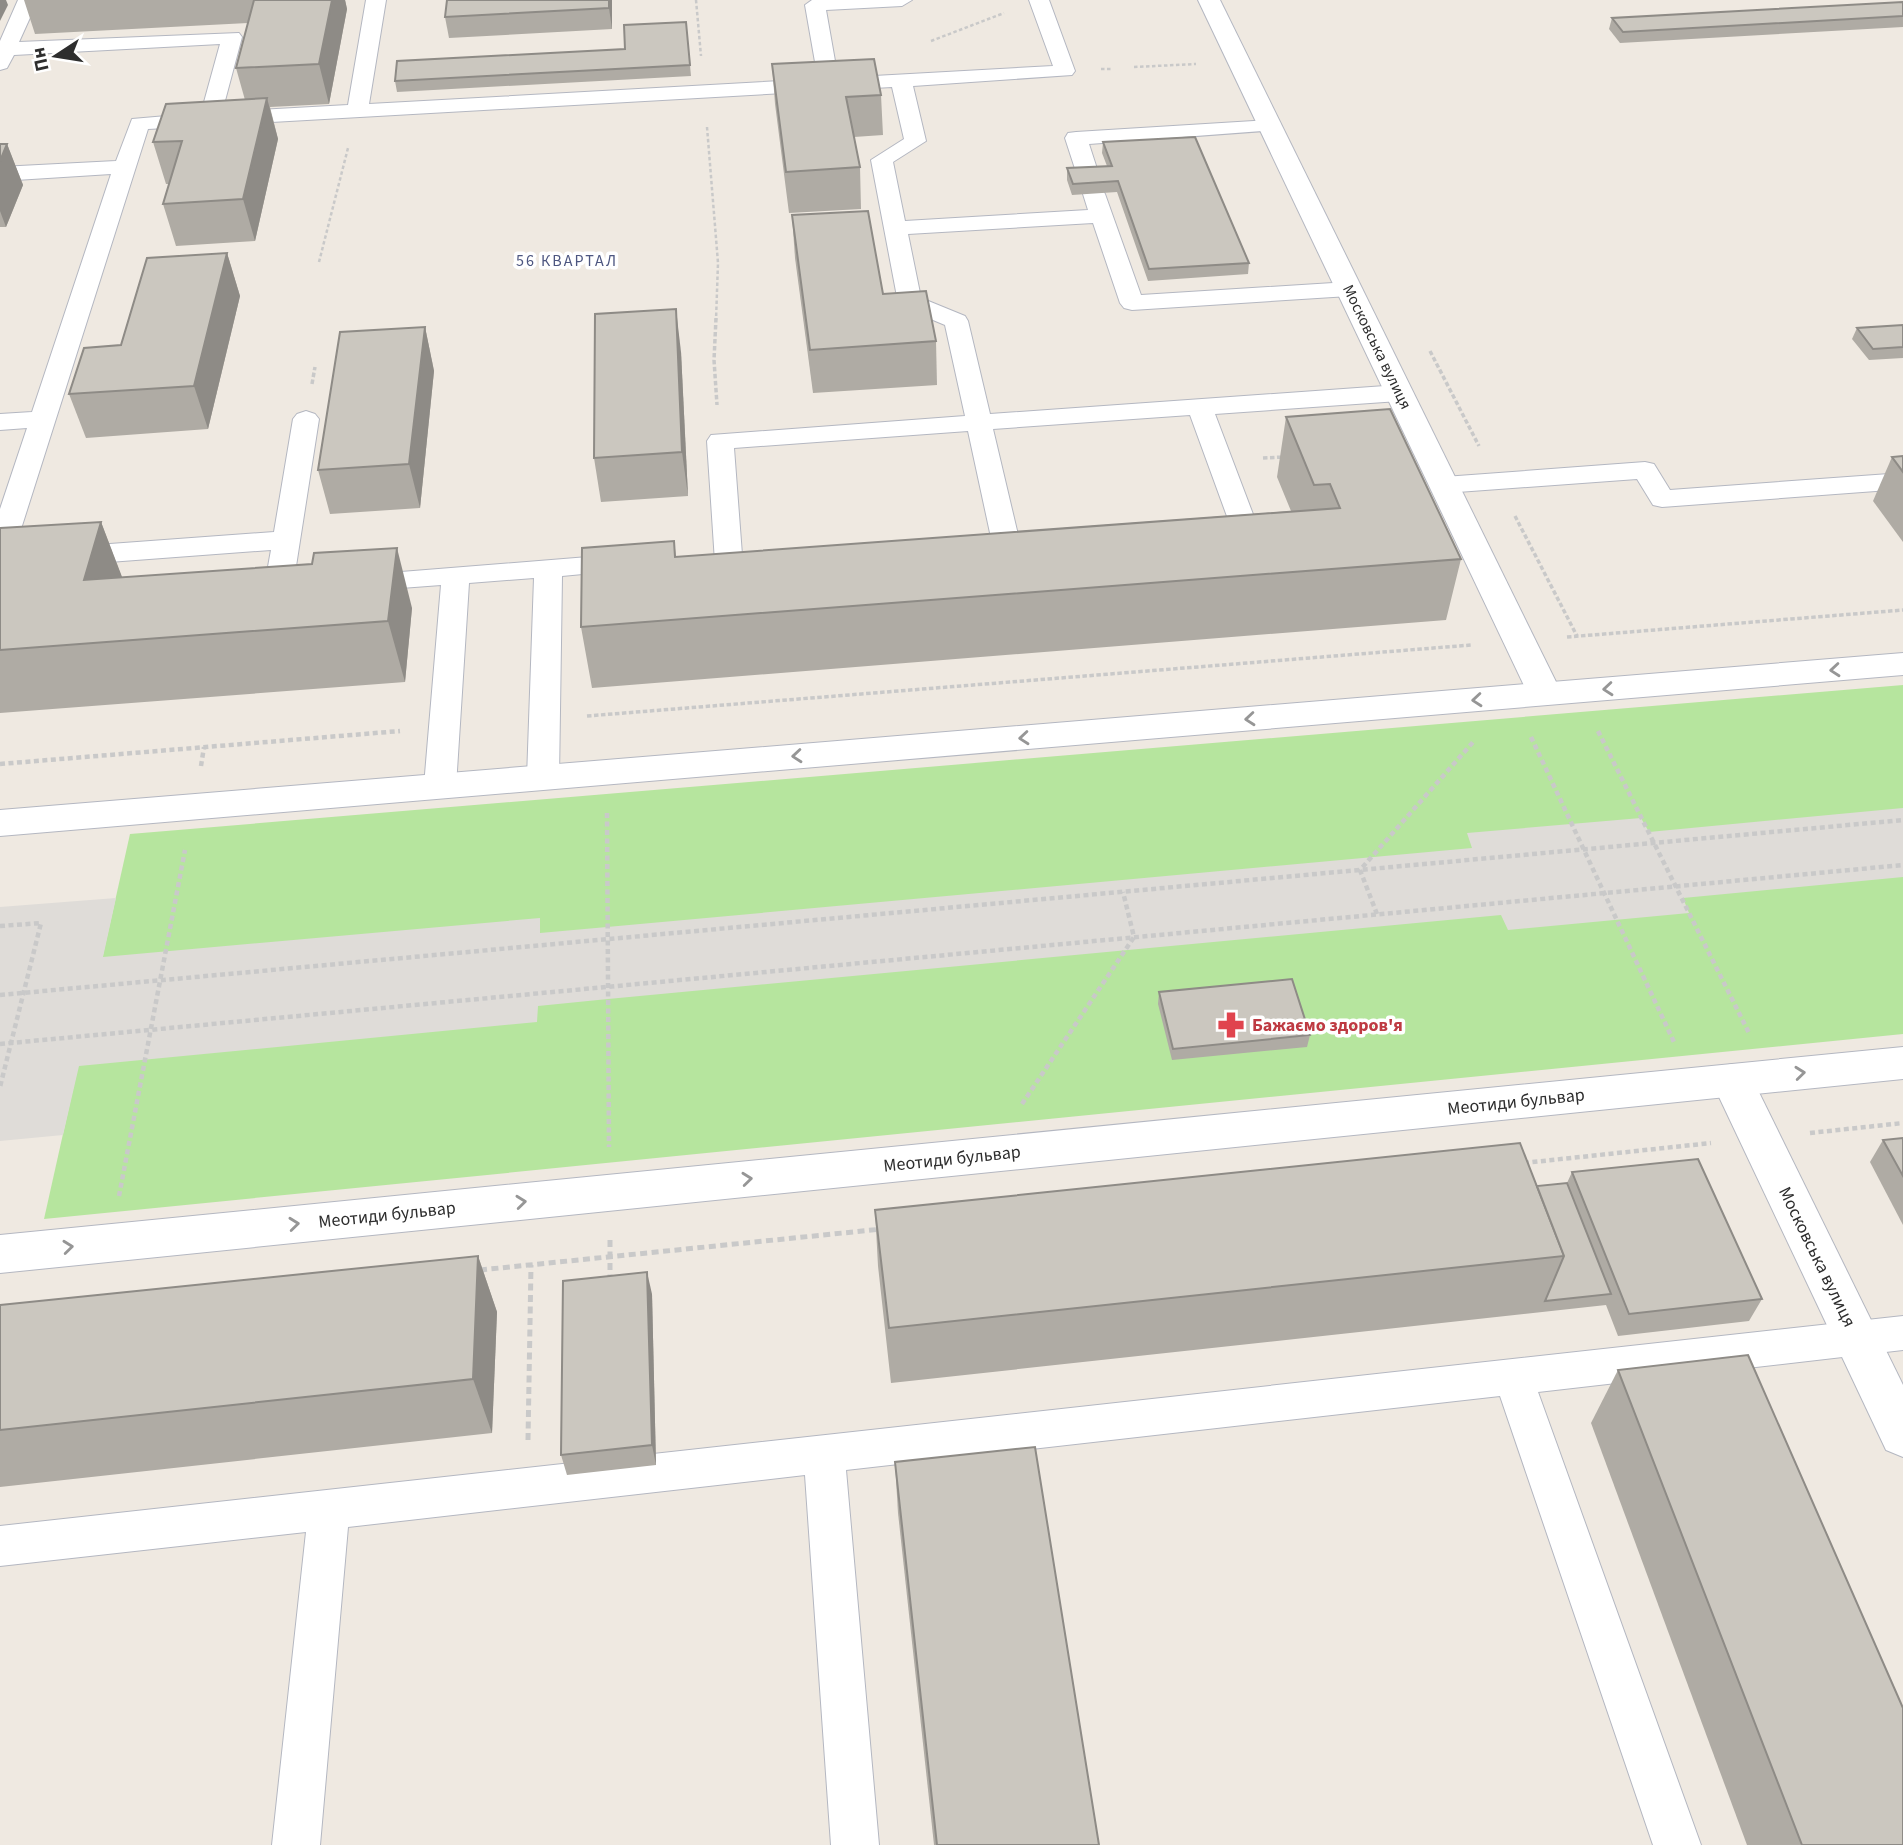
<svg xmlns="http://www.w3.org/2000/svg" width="1903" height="1845" font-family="'Source Sans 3',sans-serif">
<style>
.green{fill:#b6e59e}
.plaza{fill:#dfdcd8}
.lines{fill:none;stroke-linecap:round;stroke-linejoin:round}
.lane-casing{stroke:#b4b7c1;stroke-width:2}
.street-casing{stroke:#b4b7c1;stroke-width:2}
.secondary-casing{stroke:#b4b7c1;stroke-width:2}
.path-far3{stroke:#c9c9c9;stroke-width:2.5;stroke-dasharray:3.5 2.5;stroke-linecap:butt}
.path-far2{stroke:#c9c9c9;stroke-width:3.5;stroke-dasharray:4.5 2.5;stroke-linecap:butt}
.path-far1{stroke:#c9c9c9;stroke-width:4.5;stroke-dasharray:5 3.5;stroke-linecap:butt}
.path{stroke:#c9c9c9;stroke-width:5;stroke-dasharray:7 4.5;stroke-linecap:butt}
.lane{fill:#fff;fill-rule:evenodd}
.street{fill:#fff;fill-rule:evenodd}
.secondary{fill:#fff;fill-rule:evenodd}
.wall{fill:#afaba4}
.shaded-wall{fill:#8e8b86}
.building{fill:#cbc7bf;stroke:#8e8b86;stroke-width:2}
.oneway{stroke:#969696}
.labels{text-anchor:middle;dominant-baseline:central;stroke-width:7;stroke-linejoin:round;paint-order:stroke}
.far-neighbourhood-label{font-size:16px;letter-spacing:2px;fill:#4d5680;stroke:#fff}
.far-street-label{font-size:16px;fill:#2e2e2e;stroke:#fff}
.health-label{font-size:18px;font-weight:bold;fill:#be3a42;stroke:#fff;text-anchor:start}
.street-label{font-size:18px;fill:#2e2e2e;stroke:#fff}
</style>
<rect width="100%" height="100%" fill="#efe9e1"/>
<polygon class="green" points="1903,685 1903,1034 44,1219 130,834"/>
<polygon class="plaza" points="1903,808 1903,877 1683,898 1689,913 1508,930 1501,915 608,999 538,1006 537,1022 79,1066 63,1135 0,1141 0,907 116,898 103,957 540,918 540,933 607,927 1472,848 1467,833 1641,818 1649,832"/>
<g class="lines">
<g class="lane-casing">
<g id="lane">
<path d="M18,0H38L19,42L239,33L242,37L222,112L348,105L366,0H386L369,104L818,79L805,5L812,0H912L902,6L826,10L838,78L1053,66L1029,0H1049L1075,71L1072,75L913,86L926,141L893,162L905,221L1088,210L1083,194L1086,189H1102L1105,194L1141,295L1349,282L1357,284L1361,289L1357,294L1349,296L1132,310L1124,308L1120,303L1093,223L908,234L921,298L965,316L968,321L990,414L1399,385L1408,388L1412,393L1408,398L1399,401L1215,414L1262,538L1258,544C1244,547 1231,548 1217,545L1213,539L1217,533L1232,530L1190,415L993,429L1023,556L1019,562L1009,565L999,562L995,556L968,431L734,448L743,568L761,570L765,576L761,582L730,586L720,583L716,577L707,441L711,435L965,416L945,325L902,307L898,302L871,160L904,139L892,87L148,129L14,551L10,557L0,560V509L27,428L0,430V414L32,412L111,174L0,181V167L116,161L132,119L201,113L220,44L14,55L7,68L0,70V41Z"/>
<polygon points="1270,120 1277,122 1281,126 1277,130 1089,144 1100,178 1097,183 1081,183 1078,178 1065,138 1068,133 1076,132"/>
<polygon points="306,411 315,414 319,419 294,579 310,581 314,587 310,593 278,598 268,595 264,589 271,550 69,565 59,562 55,556 59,550 69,547 274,532 293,419 297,414"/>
<polygon points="1645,462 1654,464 1670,490 1903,473 1903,489 1662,507 1653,505 1637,479 1444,493 1435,491 1431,485 1435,479 1444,477"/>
<polygon points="625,554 635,557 639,563 635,569 562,576 559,778 554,786 543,789 532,786 527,778 534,578 469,583 456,786 451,794 440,797 429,794 424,786 441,585 361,591 351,588 347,582 351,576"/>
<polygon points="1903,1316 1903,1350 1538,1392 1701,1845 1653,1845 1500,1396 846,1470 879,1845 831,1845 805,1475 348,1527 320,1845 272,1845 306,1532 0,1566 0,1526"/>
</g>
</g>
<g class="street-casing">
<g id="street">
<polygon points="1198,0 1220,0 1562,694 1557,702 1545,705 1533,702 1528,694"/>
<polygon points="1732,1064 1747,1068 1903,1385 1903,1457 1886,1450 1711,1080 1717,1068"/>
</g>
</g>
<g class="secondary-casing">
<g id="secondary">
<polygon points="1903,653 1903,675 0,836 0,810"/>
<polygon points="1903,1047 1903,1079 0,1273 0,1235"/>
</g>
</g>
<g class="path-far3">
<polyline points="696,0 701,56"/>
<polyline points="931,41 1004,13"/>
<polyline points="1134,67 1196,64"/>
<polyline points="1101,69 1113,69"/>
<polyline points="707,127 718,263 716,320"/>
<polyline points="319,262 348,148"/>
</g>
<g class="path-far2">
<polyline points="716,318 714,360 717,405"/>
<polyline points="1430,351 1479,446"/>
<polyline points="312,384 315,367"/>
<polyline points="1263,458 1285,457"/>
<polyline points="1515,516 1577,636"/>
<polyline points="1567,637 1903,610"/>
<polyline points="587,716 1471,645"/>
</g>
<g class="path-far1">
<polyline points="1598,731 1749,1033"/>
<polyline points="1531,737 1674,1042"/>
<polyline points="0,764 400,731"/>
<polyline points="201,766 204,747"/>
<polyline points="607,813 609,1147"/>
<polyline points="1377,914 1360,870 1474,741"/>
<polyline points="0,926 41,923 0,1087"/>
<polyline points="0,995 1903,820"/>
<polyline points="0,1044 1903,865"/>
<polyline points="1022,1104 1134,937 1123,892"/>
<polyline points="1810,1133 1903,1123"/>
<polyline points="1524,1163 1711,1143"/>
<polyline points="119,1196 185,850"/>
</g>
<g class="path">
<polyline points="610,1240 610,1280"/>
<polyline points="480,1270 882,1229"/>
<polyline points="528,1440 531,1265"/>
</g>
<use href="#lane" class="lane"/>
<use href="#street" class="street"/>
<use href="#secondary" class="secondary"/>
</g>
<g class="wall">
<polygon points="24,0 345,0 347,9 329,104 270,107 278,139 255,241 176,246 163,204 169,184 166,184 153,142 245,100 236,68 248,23 35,34"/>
<polygon points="447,0 612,0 612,29 449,38 445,17"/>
<polygon points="1903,2 1903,27 1620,43 1609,29 1612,18"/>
<polygon points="686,22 691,76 397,92 395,81 625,49"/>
<polygon points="772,64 881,95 883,135 854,137 860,167 861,209 789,213 775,104"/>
<polygon points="1103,142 1249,263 1248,274 1148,281 1117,192 1072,195 1067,180 1067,168 1107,166 1102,153"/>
<polygon points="0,144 7,144 23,185 6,227 0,227"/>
<polygon points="792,215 936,341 937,385 813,393 795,258"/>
<polygon points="227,253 240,296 208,429 86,438 69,394 121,345"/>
<polygon points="1903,325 1903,358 1869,360 1852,339 1857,328"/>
<polygon points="425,327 434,371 420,508 330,514 318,470"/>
<polygon points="681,352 688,496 601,502 594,458"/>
<polygon points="1286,417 1461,559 1446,620 592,688 581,627 674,541 676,557 1291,511 1277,477"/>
<polygon points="1903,456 1903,542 1873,501 1892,457"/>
<polygon points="101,522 122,578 412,608 405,682 0,713 0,528"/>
<polygon points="1159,992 1310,1035 1307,1047 1172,1060 1158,1004"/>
<polygon points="1903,1138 1903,1225 1870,1162 1883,1140"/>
<polygon points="1572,1172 1762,1299 1749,1321 1618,1336 1606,1305 891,1383 878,1266 875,1210 1537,1186 1567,1183"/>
<polygon points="478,1256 497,1312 492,1433 0,1487 0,1305"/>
<polygon points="652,1294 656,1465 567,1475 561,1455"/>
<polygon points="1618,1370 1903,1845 1747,1845 1591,1423"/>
<polygon points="895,1462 1099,1845 934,1845 898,1513"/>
</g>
<g class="shaded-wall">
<polygon points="0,0 6,0 8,5 0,21"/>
<polygon points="332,0 345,0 347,9 329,104 319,64"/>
<polygon points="609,0 612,0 612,29 609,8"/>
<polygon points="267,98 278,139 255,241 243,199"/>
<polygon points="7,144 23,185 6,227 0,211 0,161"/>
<polygon points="227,253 240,296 208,429 194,386"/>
<polygon points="676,309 681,352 688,496 682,452"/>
<polygon points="425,327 434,371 420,508 409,464"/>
<polygon points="101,522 124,582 84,580"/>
<polygon points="397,548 412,608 405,682 388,621"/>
<polygon points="478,1256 497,1312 492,1433 473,1379"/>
<polygon points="647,1272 652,1294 656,1465 652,1445"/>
</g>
<g class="building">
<polygon points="254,0 332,0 319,64 236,68"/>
<polygon points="447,0 609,0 609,8 445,17"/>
<polygon points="1903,2 1903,16 1623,32 1612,18"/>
<polygon points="686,22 690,65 395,81 397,61 625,49 624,25"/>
<polygon points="874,59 881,95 846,97 860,167 786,172 772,64"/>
<polygon points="267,98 243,199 163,204 182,141 153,142 166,104"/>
<polygon points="1195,137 1249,263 1149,269 1118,181 1073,184 1067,168 1112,166 1103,142"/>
<polygon points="0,144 7,144 0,161"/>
<polygon points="868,211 883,294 926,291 936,341 810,350 792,215"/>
<polygon points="227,253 194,386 69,394 84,348 121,345 147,258"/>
<polygon points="676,309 682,452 594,458 595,314"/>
<polygon points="1903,325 1903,347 1873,349 1857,328"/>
<polygon points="425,327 409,464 318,470 340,332"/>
<polygon points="1390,409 1461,559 581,627 582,548 674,541 675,557 1340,508 1330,484 1314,485 1286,417"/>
<polygon points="1903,456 1903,472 1892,457"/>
<polygon points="101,522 84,580 312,564 314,553 397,548 388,621 0,650 0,528"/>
<polygon points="1292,979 1310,1035 1173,1049 1159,992"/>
<polygon points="1903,1138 1903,1176 1883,1140"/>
<polygon points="1520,1143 1564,1256 889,1328 875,1210"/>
<polygon points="1698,1159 1762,1299 1629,1314 1572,1172"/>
<polygon points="1567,1183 1611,1294 1545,1301 1564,1256 1537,1186"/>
<polygon points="478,1256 473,1379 0,1430 0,1305"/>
<polygon points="647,1272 652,1445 561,1455 563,1281"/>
<polygon points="1748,1355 1903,1708 1903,1845 1802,1845 1618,1370"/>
<polygon points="1035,1447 1099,1845 937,1845 895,1462"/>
</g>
<defs><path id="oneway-chevron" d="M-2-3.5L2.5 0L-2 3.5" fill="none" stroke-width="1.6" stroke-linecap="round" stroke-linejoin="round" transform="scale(1.75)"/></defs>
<g class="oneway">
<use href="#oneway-chevron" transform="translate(1835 670) rotate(175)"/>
<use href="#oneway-chevron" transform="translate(1608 689) rotate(175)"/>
<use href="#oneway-chevron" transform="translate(1477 700) rotate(175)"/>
<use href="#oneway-chevron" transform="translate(1250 719) rotate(175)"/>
<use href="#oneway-chevron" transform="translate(1024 738) rotate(175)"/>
<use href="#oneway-chevron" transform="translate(797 756) rotate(175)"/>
<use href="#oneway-chevron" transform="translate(1800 1073) rotate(-6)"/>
<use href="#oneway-chevron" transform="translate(747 1179) rotate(-6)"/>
<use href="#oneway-chevron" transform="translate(521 1202) rotate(-6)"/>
<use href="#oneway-chevron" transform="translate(294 1224) rotate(-6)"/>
<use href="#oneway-chevron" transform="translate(68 1247) rotate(-6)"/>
</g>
<defs>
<g id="pharmacy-bare" transform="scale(2.1)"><path d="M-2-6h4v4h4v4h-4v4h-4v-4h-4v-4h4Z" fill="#e0444e" stroke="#fff" stroke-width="2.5" paint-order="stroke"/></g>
</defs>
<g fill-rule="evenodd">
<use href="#pharmacy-bare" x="1231" y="1025"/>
</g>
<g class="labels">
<g class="far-neighbourhood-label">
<text x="567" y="261">56 КВАРТАЛ</text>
</g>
<g class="far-street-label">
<text transform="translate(1377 347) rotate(64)">Московська вулиця</text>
</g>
<g class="health-label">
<text x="1252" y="1025">Бажаємо здоров'я</text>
</g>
<g class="street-label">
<text transform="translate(1516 1102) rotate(-6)">Меотиди бульвар</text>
<text transform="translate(952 1159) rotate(-6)">Меотиди бульвар</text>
<text transform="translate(387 1215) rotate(-6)">Меотиди бульвар</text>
<text transform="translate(1817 1257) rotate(64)">Московська вулиця</text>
</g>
</g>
<g transform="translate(56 56) rotate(258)" stroke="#ffffff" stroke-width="5" paint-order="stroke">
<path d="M0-5L12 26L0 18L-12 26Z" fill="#2e2e2e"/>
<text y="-10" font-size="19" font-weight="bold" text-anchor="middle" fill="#2e2e2e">Пн</text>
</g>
</svg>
